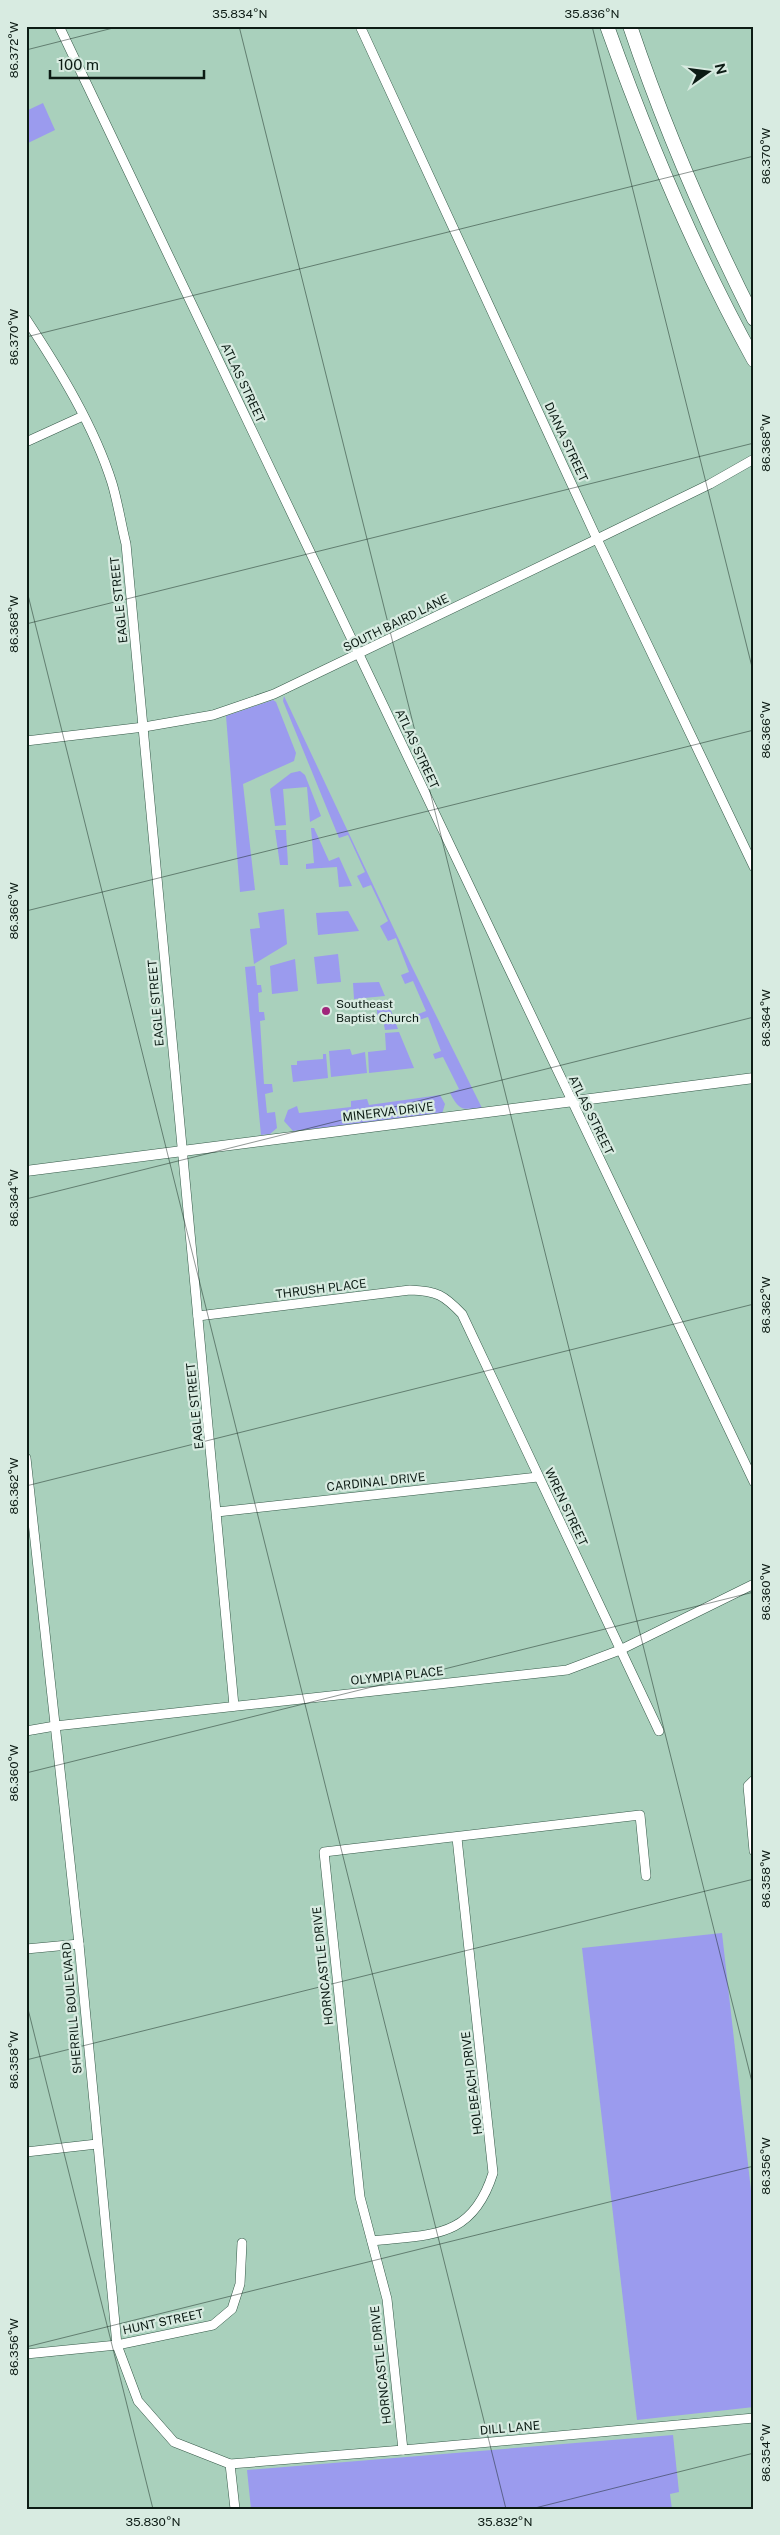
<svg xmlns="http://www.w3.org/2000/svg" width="780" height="2535" font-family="'Public Sans',sans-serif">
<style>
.green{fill:#9b9bee}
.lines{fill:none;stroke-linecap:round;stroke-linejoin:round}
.minor-casing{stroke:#355948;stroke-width:10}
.tertiary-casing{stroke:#355948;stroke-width:11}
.primary-casing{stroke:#355948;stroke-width:15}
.minor{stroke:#fff;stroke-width:9}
.tertiary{stroke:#fff;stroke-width:10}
.primary{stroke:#fff;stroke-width:14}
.ticks{fill:none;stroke:#0c1b14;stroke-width:1;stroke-opacity:0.45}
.poi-dot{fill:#a0257b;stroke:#d8ebe1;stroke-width:2}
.labels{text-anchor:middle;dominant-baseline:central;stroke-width:4.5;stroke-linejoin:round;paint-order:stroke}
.street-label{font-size:12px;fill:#0c1b14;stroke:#d8ebe1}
.poi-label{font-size:12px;fill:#0c1b14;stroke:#d8ebe1;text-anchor:start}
.neatline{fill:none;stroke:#0c1b14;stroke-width:2}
.ticks-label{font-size:12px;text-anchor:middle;fill:#0c1b14}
</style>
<rect width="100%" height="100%" fill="#a9d0bc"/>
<g class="green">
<polygon points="43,103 55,130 26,144 26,111"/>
<path d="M284,696L410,963L482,1108C462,1109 460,1112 450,1093L459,1089L443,1057L435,1059L433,1054L441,1051L428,1017L419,1020L416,1015L426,1011L413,981L405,984L401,975L409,972L396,938L388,941L380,926L388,921L371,885L363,888L357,876L365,872L348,835L339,838L283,701Z"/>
<polygon points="273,700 276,702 296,753 294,761 243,784 255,890 240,892 226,716"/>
<polygon points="300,771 305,775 321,816 310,822 307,787 283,789 286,825 275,826 270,789 291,773"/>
<polygon points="311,828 314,828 329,861 339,857 352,886 339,887 337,867 306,869 306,864 314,863"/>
<polygon points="275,830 286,830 288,865 280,865"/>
<polygon points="284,909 287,944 254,964 250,929 260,928 258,913"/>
<polygon points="348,911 359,931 318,935 316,913"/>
<polygon points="338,954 341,982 317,984 314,957"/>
<polygon points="295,959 298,991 272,994 270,966"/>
<polygon points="255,966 257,985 261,985 262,992 258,993 259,1012 264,1012 265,1020 260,1021 264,1084 272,1084 273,1092 265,1094 267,1113 275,1112 277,1128 270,1134 261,1135 245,967"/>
<polygon points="379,982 385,996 354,999 353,983"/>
<polygon points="387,1000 398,1029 385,1030 383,1020 378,1020 376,1002 355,1005 355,1003"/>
<polygon points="399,1032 414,1068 369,1073 368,1052 386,1050 385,1033"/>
<polygon points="350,1049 352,1055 365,1052 367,1073 331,1077 329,1051"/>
<polygon points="323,1054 326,1054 328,1078 293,1082 291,1065 297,1065 297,1061 323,1059"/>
<polygon points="440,1095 445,1104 442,1114 293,1131 284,1121 288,1110 297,1106 299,1113 351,1107 351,1101 367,1099 369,1105"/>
<polygon points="722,1933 754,2217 754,2407 637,2420 582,1948"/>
<polygon points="673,2435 679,2492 670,2494 672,2509 251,2509 247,2470"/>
</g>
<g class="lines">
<g class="minor-casing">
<g id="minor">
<polyline points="59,26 754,1482"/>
<polyline points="360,26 597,539 754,867"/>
<path d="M26,319C59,369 94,426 112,483C118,503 121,524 126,544L234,1706"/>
<polyline points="26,442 83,416"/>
<polyline points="26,741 144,727 213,715 274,694 597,539 710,484 754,459"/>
<path d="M198,1316L410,1290C437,1291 444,1295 462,1314L659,1731"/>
<polyline points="26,1458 79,1944 117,2345 138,2401 174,2442 230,2464 403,2450 754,2418"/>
<polyline points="217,1512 538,1477"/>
<polyline points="26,1731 55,1726 567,1670 620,1650 754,1584"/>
<polyline points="754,1780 748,1786 754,1851"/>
<polyline points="26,1949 79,1944"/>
<polyline points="26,2152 97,2144"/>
<path d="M372,2241C431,2234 472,2240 493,2173L457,1838"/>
<polyline points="26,2354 117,2345 213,2325 232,2309 240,2284 242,2243"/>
<polyline points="403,2450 387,2299 360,2197 324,1852 640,1815 646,1876"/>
<polyline points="230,2464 235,2509"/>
</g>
</g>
<g class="tertiary-casing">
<polyline id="tertiary" points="26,1171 754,1078"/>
</g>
<g class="primary-casing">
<g id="primary">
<path d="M607,26C648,141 695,253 754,360"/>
<path d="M630,26C664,127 706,224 754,319"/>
</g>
</g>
<use href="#minor" class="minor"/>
<use href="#tertiary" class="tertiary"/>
<use href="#primary" class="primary"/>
</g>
<path class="ticks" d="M239,26L754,2090M592,26L754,675M26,50L121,26M26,337L754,156M26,587L506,2509M26,624L754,443M26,911L754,730M26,1199L754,1017M26,1486L754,1304M26,1773L754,1592M26,2001L153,2509M26,2060L754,1879M26,2347L754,2166M531,2509L754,2453"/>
<circle class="poi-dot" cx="326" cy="1011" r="5"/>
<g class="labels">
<g class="street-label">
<text transform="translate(243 383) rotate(65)">ATLAS STREET</text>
<text transform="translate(566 442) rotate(65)">DIANA STREET</text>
<text transform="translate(119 600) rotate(-96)">EAGLE STREET</text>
<text transform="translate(396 623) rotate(-26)">SOUTH BAIRD LANE</text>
<text transform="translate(417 749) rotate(65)">ATLAS STREET</text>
<text transform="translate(156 1003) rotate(-95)">EAGLE STREET</text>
<text transform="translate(388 1112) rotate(-7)">MINERVA DRIVE</text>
<text transform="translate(591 1115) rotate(64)">ATLAS STREET</text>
<text transform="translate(321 1289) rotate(-7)">THRUSH PLACE</text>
<text transform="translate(195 1406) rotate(-96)">EAGLE STREET</text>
<text transform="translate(376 1482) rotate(-6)">CARDINAL DRIVE</text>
<text transform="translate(566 1507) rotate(65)">WREN STREET</text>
<text transform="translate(397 1676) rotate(-6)">OLYMPIA PLACE</text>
<text transform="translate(323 1966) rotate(-96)">HORNCASTLE DRIVE</text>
<text transform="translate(72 2008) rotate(-95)">SHERRILL BOULEVARD</text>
<text transform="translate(472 2083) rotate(-97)">HOLBEACH DRIVE</text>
<text transform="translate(163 2322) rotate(-12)">HUNT STREET</text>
<text transform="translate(381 2365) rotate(-96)">HORNCASTLE DRIVE</text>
<text transform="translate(510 2428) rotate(-5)">DILL LANE</text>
</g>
<g class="poi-label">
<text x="336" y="1004">Southeast<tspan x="336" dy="14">Baptist Church</tspan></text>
</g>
</g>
<rect width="780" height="2535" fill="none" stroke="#d8ebe1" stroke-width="55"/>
<g transform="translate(708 72) rotate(76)" stroke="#d8ebe1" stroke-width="4" paint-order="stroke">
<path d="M0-4L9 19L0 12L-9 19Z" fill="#0c1b14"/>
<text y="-8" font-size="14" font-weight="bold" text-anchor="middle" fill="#0c1b14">N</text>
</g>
<path d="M50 70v8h154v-8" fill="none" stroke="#0c1b14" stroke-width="2.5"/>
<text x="58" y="70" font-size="15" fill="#0c1b14" stroke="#d8ebe1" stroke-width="4" paint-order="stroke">100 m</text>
<rect x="28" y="28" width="724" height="2480" class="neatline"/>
<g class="ticks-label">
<text x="240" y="18">35.834°N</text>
<text x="592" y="18">35.836°N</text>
<text transform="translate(14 50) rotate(-90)" y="4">86.372°W</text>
<text transform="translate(766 156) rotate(-90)" y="4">86.370°W</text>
<text transform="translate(14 337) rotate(-90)" y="4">86.370°W</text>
<text transform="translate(766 443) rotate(-90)" y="4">86.368°W</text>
<text transform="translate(14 624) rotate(-90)" y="4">86.368°W</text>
<text transform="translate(766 730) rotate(-90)" y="4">86.366°W</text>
<text transform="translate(14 911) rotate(-90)" y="4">86.366°W</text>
<text transform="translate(766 1018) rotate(-90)" y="4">86.364°W</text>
<text transform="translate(14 1198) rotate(-90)" y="4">86.364°W</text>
<text transform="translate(766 1305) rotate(-90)" y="4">86.362°W</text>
<text transform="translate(14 1486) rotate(-90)" y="4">86.362°W</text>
<text transform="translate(766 1592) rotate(-90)" y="4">86.360°W</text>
<text transform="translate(14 1773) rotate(-90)" y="4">86.360°W</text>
<text transform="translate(766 1879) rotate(-90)" y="4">86.358°W</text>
<text transform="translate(14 2060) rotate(-90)" y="4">86.358°W</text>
<text transform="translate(766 2166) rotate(-90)" y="4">86.356°W</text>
<text transform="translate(14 2347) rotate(-90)" y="4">86.356°W</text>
<text transform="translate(766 2453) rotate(-90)" y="4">86.354°W</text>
<text x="153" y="2526">35.830°N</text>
<text x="505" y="2526">35.832°N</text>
</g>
</svg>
